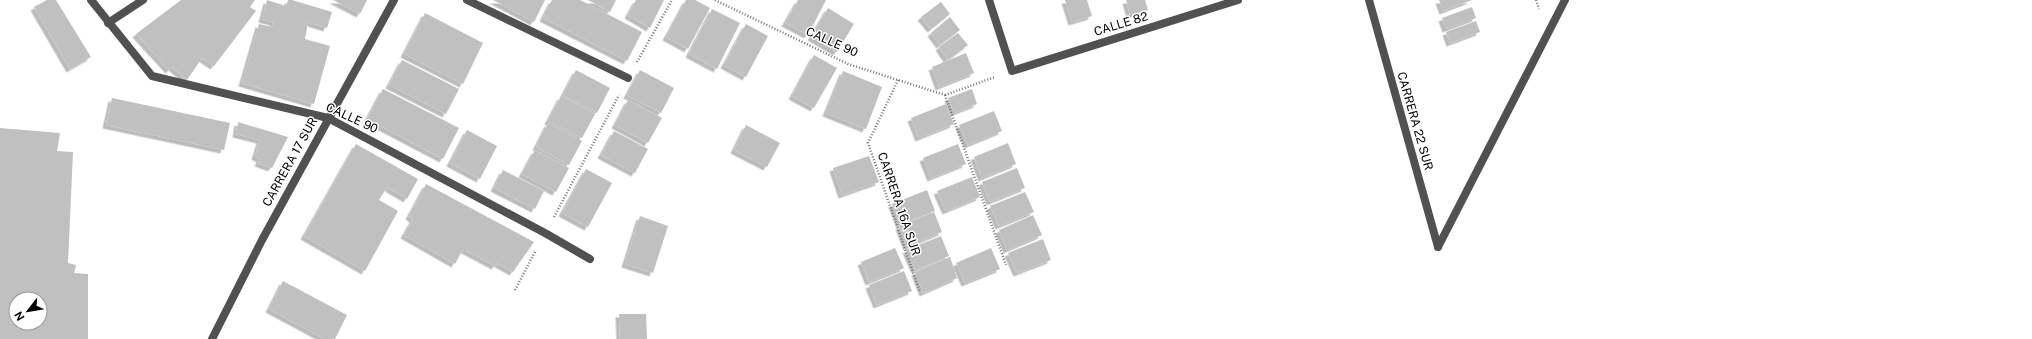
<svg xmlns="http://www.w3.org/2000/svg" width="2032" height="339" font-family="'Public Sans',sans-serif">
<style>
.building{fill:#c0c0c0;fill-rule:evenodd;filter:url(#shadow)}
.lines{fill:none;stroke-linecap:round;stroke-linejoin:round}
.path{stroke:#737373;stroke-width:2.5;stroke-dasharray:1 2;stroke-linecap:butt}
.service{stroke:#515151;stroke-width:8}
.minor{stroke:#515151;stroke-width:8}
.labels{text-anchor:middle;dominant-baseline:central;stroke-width:3;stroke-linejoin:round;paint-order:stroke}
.street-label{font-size:12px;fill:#000;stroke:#fff}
</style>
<defs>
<filter id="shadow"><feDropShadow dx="-3.5" dy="3.5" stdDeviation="0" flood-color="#0004"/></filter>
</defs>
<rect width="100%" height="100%" fill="#fff"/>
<g class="building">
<polygon points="47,0 56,0 91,57 70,69 34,7"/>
<polygon points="181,0 255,0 250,7 256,11 214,66 202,58 187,80 172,67 169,70 136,34"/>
<polygon points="267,0 286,6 288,0 292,0 332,12 327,28 308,22 305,39 330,46 314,104 242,83 259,24 272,27 273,22 262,19"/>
<polygon points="333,0 367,0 360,14"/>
<polygon points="493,0 545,0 534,22"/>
<polygon points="552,0 580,0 642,32 627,61 543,18"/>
<polygon points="588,0 616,0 610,12"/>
<polygon points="636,0 664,0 650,28 628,15"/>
<polygon points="686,0 695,0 710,8 688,49 666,37"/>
<polygon points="798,0 826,0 808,35 785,23"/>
<polygon points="1065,0 1087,0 1092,16 1072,22"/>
<polygon points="1126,0 1145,0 1148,10 1130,15"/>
<polygon points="1439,0 1472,0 1443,11"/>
<polygon points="941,2 950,14 931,29 921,17"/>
<polygon points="1472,7 1476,18 1446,29 1442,18"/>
<polygon points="828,8 854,24 837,52 811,37"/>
<polygon points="712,9 740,23 717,69 689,54"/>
<polygon points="425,13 483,43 463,84 404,54"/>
<polygon points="950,17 960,30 940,45 931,33"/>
<polygon points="1476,21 1480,32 1450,43 1446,32"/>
<polygon points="746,24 768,36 746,77 724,65"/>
<polygon points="958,33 968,45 948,60 939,47"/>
<polygon points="966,53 974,73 939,87 932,67"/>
<polygon points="814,55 837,68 814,108 792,96"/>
<polygon points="402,60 459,89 446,114 389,85"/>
<polygon points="576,70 610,88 597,113 563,95"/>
<polygon points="640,70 674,88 661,113 627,95"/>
<polygon points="843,71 882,87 866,129 826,113"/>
<polygon points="383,89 459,128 443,159 367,119"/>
<polygon points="972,89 977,104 954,113 948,98"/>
<polygon points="561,96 595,114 582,138 548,121"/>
<polygon points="112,98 230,123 224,150 106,125"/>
<polygon points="628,100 662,118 648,143 615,125"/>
<polygon points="946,104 954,124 919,138 911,118"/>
<polygon points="994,111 1002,131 968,145 959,125"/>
<polygon points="238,122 288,137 272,168 258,163 260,159 255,156 260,140 236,134"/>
<polygon points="548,123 582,141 569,165 536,147"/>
<polygon points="746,125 780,143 767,167 734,150"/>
<path d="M0,128L60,133L57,151L73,152L68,263L76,265L74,273L88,274V339H0ZM16,299H40V323H16Z"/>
<polygon points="467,130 497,146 480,179 450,163"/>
<polygon points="614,131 648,149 635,173 601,155"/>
<polygon points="1008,143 1016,164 982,178 974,157"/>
<polygon points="356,144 418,179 407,199 387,187 379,200 398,211 365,271 304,236"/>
<polygon points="958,144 966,164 931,178 923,158"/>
<polygon points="535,150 569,168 556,192 522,174"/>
<polygon points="869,156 879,182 842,195 833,168"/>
<polygon points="1017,168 1025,188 990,202 982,182"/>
<polygon points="586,169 612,183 588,227 562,213"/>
<polygon points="503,170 544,191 535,209 494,188"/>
<polygon points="972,177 980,197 946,211 937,191"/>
<polygon points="426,184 534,242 513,272 497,263 495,266 463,249 455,264 404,235 413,219 409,216"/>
<polygon points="927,190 935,211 900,224 892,204"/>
<polygon points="1025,192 1034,212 999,226 990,206"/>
<polygon points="934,212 942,232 907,247 899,226"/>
<polygon points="1033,215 1042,235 1007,250 999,230"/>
<polygon points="640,216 668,226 653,273 625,264"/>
<polygon points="941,236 949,256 915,270 906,250"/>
<polygon points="1043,239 1051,260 1017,273 1008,253"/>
<polygon points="895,248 904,268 869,282 861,262"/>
<polygon points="991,248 1000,269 965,283 956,263"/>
<polygon points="950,257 957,278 923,293 915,272"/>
<polygon points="904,271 912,291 877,305 869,285"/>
<polygon points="283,281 347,315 335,339 325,339 269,309"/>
<polygon points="619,314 646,314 647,339 620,339"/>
</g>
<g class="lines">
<g class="path">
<polyline points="715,0 848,64 945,95"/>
<polyline points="1536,0 1539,9"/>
<polyline points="637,62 672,0"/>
<polyline points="898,80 868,143 920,292"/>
<polyline points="945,95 1006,265"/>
<polyline points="945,95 995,77"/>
<polyline points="554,217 619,95"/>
<polyline points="515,290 536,250"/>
</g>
<polyline class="service" points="467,0 628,78"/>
<g class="minor">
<polyline points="91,0 152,76 328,118 545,233 590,259"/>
<polyline points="989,0 1012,71 1238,0"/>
<polyline points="1369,0 1438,247"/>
<polyline points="108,23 143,0"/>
<polyline points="1438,247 1565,0"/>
<polyline points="212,339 262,240 394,0"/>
</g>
</g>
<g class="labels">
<g class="street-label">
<text transform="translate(1121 24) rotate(-17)">CALLE 82</text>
<text transform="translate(832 42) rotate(24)">CALLE 90</text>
<text transform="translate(352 118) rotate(25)">CALLE 90</text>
<text transform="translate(1415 121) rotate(74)">CARRERA 22 SUR</text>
<text transform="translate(290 162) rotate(-61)">CARRERA 17 SUR</text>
<text transform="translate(899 204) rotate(71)">CARRERA 16A SUR</text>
</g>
</g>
<g transform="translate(28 311) rotate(239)"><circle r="19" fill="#ffffff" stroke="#999999"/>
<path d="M0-3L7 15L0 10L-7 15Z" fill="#000000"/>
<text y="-6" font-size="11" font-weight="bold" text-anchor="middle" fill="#000000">N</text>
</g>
</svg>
